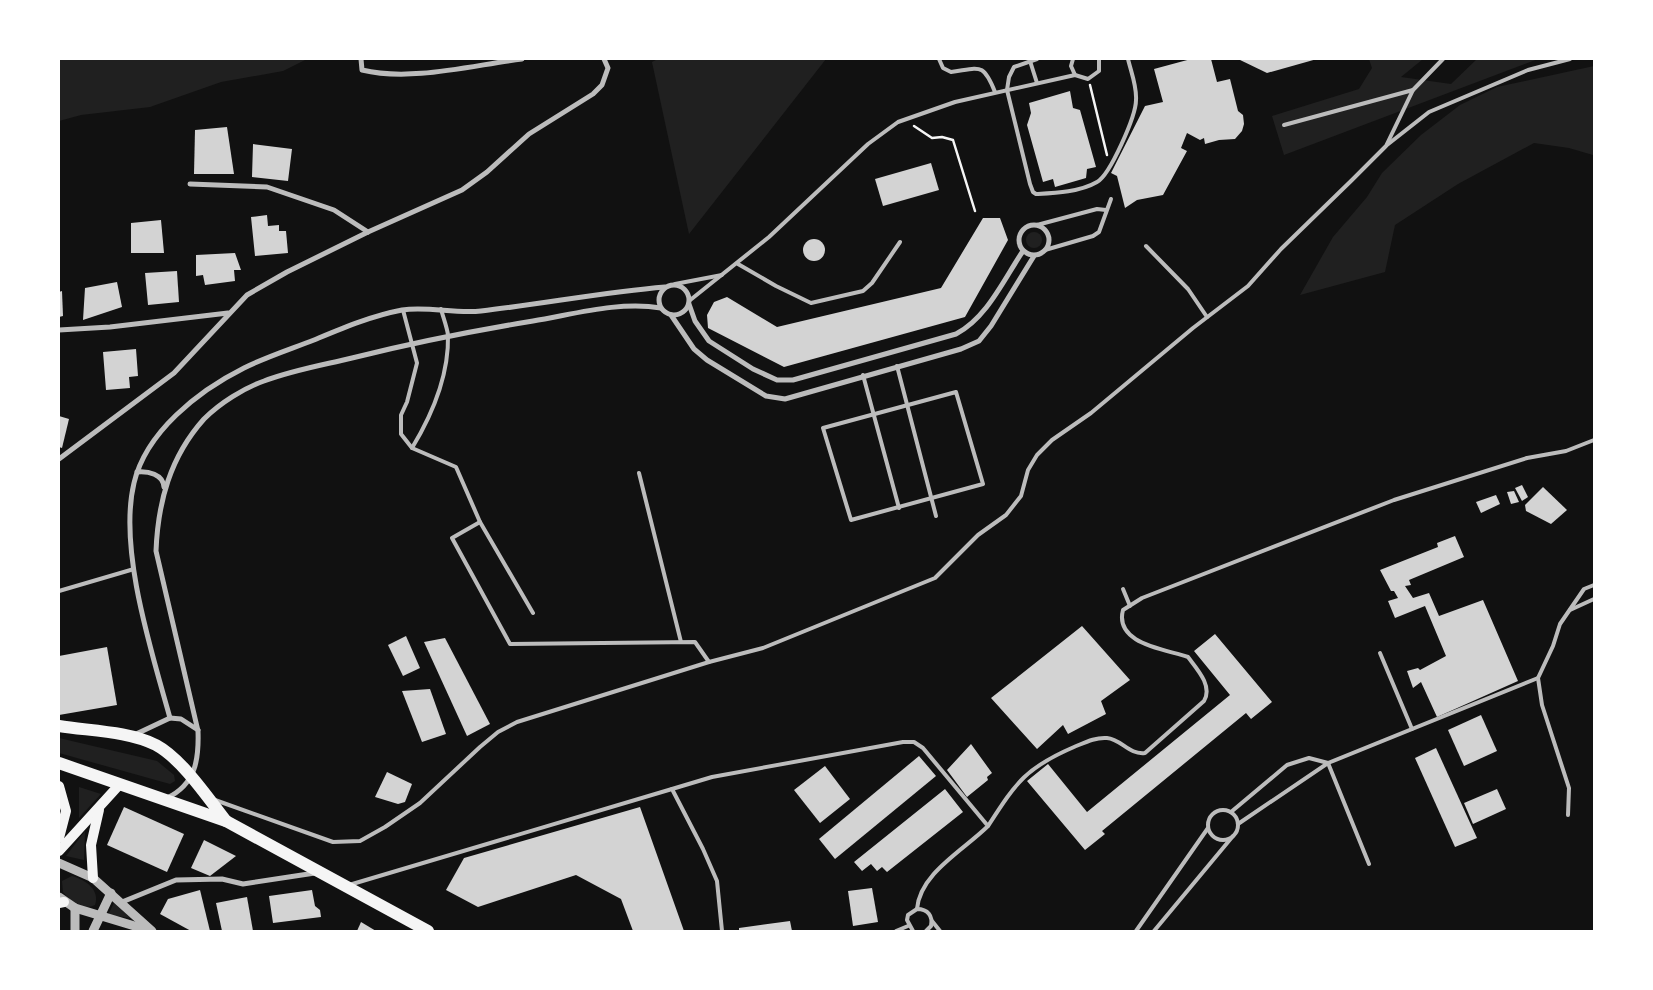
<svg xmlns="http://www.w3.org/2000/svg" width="1653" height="990" font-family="Jost,sans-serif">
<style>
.green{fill:#202020}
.building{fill:#d3d3d3}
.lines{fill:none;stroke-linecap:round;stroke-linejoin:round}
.path{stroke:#f5f5f5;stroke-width:2.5}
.service{stroke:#bcbcbc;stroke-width:4}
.minor{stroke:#bcbcbc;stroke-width:5}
.tertiary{stroke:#bcbcbc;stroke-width:9}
.secondary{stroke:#f5f5f5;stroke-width:10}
.trunk{stroke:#f5f5f5;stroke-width:12}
</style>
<rect width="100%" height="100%" fill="#111"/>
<g class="green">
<polygon points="59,59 307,59 283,71 221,82 150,107 81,115 59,121"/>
<polygon points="658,59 826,59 689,234 652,62"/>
<polygon points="1369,59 1423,59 1401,77 1451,84 1477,59 1538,59 1284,155 1272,116 1359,89 1372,68"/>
<polygon points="1594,66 1593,155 1569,148 1534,143 1458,184 1395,225 1385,272 1300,295 1333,237 1367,197 1382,173 1421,135 1460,105 1497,87"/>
<circle cx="1034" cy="240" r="8"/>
<polygon points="59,738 157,761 174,775 175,781 170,784 59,753"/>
<polygon points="79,787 101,794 79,818"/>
<polygon points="85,831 84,860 66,856"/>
<path d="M72,876C86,880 100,890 95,905C83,911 71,901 63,892L62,881Z"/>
<polygon points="115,901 131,918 108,915"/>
</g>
<g class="building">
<polygon points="1191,59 1211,59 1217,82 1230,79 1238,111 1243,115 1244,124 1242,131 1235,139 1219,140 1205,144 1204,138 1200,140 1187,133 1181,148 1187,151 1163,195 1137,200 1125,208 1117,176 1111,173 1145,106 1163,102 1154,69"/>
<polygon points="1238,59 1317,59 1267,73"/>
<polygon points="1070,91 1073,108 1080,110 1096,167 1087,169 1086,178 1055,187 1053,179 1043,182 1027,125 1031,113 1029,103"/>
<polygon points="227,127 234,174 194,174 195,130"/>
<polygon points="253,144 292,149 288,181 252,177"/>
<polygon points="931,163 939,190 883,206 875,179"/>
<polygon points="267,215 268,226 279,225 279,231 286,231 288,253 255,256 251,217"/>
<polygon points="983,218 1000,218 1008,240 965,317 784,367 708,328 707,315 714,302 727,297 777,327 941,288"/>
<polygon points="161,220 164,253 131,253 131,223"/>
<circle cx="814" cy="250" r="11"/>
<polygon points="235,253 241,270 234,270 235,281 205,285 203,275 196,276 196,255"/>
<polygon points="177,271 179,302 148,305 145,273"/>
<polygon points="117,282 122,307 83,320 85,288"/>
<polygon points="62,291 63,316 59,317 59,292"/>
<polygon points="136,349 138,376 129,377 130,388 106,390 103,352"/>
<polygon points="59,416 69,419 62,448 59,447"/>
<polygon points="1522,485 1528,497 1522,501 1515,488"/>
<polygon points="1543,487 1567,510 1551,524 1526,511 1525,505"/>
<polygon points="1514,491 1519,502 1511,504 1507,492"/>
<polygon points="1496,495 1500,504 1481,513 1476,502"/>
<polygon points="1455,536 1464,557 1409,580 1411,585 1405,586 1413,598 1429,593 1439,616 1483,600 1518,681 1437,717 1421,682 1413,688 1407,671 1418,668 1420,670 1446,656 1425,606 1395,618 1388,601 1398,598 1394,591 1391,591 1380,570 1438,547 1437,543"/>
<polygon points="1082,626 1130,680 1101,701 1106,714 1068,734 1063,725 1037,749 991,698"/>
<polygon points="1215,634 1272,702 1251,719 1246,713 1102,831 1105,834 1085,850 1027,781 1048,764 1087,812 1230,695 1194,651"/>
<polygon points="406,636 420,668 403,676 388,645"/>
<polygon points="445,638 490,724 467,736 424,642"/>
<polygon points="107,647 117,705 59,715 59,656"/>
<polygon points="430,689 446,734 422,742 402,691"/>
<polygon points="1481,715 1497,751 1464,766 1448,730"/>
<polygon points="971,744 992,773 987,777 988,780 967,797 947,770"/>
<polygon points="1436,748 1477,838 1455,847 1415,758"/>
<polygon points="919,756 936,776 835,859 819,839"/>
<polygon points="825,766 850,799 820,823 794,790"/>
<polygon points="387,772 412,784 405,802 398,804 375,797"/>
<polygon points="945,789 963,812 887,872 882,867 877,871 871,864 862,871 854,862"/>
<polygon points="1497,789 1506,809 1473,824 1464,803"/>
<polygon points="124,807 184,834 167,872 107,845"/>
<polygon points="640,807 684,931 633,931 621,899 576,875 478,907 446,890 464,858"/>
<polygon points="204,840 236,856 210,876 191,868"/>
<polygon points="872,888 878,922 853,926 848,891"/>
<polygon points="200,890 210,931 191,931 160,914 168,899"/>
<polygon points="312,890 315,906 320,910 321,917 273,923 269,896"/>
<polygon points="247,897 253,931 222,931 216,903"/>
<polygon points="790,921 792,931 739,931 739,928"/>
<polygon points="361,922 376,931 357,931"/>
</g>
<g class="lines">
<g class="path">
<polyline points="1090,85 1107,155"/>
<polyline points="914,126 932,138 942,137 953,140 975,211"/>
</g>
<g class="service">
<path d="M939,59L943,68L951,72C980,68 983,62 995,92"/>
<path d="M1037,59L1014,67L1009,77L1007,90L1030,184L1033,192L1036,194C1055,193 1080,192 1097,182C1110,175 1136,116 1136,100C1137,86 1131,72 1128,59"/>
<polyline points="1073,59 1071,66 1075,75 1088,79 1099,71 1099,59"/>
<polyline points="1030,61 1037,83"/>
<polyline points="1284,125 1413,90"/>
<polyline points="1387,145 1429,112 1528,70 1570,59"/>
<polyline points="1037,225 1097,209 1106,210"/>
<polyline points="1146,246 1188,289 1207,317"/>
<polyline points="1045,250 1093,236 1099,232 1111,199"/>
<polyline points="738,264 776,286 811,303 863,291 872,283 900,242"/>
<polyline points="675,284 722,275"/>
<polyline points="689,301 769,237 868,144 898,122 955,102 1075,75"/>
<polyline points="403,310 417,363 407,402 401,415 401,434 412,448 456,467 480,522 533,613"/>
<polyline points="897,366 936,516"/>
<polyline points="863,375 899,508"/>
<polygon points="956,392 983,484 851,520 823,428"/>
<path d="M412,448C432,415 449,375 448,335C447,327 443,317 441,309"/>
<polyline points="639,473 681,642"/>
<polyline points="480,522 452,538 510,644 695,642 709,662"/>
<polyline points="1123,589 1130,606"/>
<polyline points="59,591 134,569"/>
<polyline points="1570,610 1594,599"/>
<polyline points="1380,653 1412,729"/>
<polyline points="1328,763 1369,864"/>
<path d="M672,789L712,777L903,742H914L923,748L988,826C964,850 920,873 917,909"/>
<polyline points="215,800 333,842 360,841 385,827 420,803 480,747 498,732 517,722 709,662 763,648 935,578 978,535 1006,515 1021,496 1028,470 1037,455 1052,440 1091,413 1193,328 1248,286 1281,249 1352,180 1386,146 1413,90 1443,59"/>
<circle cx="1223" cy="825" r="15"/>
<polyline points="1231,812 1287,765 1309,758 1328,763"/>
<polyline points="1568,815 1569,788 1542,705 1538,678 1553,646 1560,624 1584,589 1594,585"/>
<polyline points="1238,824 1328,763 1538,678"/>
<path d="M988,826C1016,783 1025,768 1074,747C1084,743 1095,737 1107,738C1121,739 1129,755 1145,753L1204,701C1213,686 1197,669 1188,657C1165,649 1114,644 1123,610L1142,598L1394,500L1527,458L1566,451L1594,440"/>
<polyline points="349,885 672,789 703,849 717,881 722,931"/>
<polyline points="932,921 940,931"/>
<polyline points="896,931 908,926"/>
<path d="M913,931L907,920L908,915L917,909C928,909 933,916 931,926L926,931"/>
<polyline points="1136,931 1208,828"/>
<polyline points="1154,931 1233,836"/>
</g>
<g class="minor">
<path d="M361,59L362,70C411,82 473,65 522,59"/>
<polyline points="190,184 267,187 334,210 368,232"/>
<circle cx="1034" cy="240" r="15"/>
<circle cx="674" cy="300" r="15"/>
<path d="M689,304L695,321L709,341L753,369L777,380H793L956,334C987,318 1004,279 1023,251"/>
<polyline points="671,315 694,349 707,360 766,396 785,399 961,349 979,341 991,326 1034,256"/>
<polyline points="59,330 110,327 228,313"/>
<polyline points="59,459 174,373 247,295 287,272 368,232 462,190 487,172 529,134 593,94 602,85 608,68 604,59"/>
<path d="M137,472C148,471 163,474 164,487"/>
<polyline points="170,718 181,719 198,730"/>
<path d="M134,735L170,718C152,653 118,549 134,483C146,432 198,391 244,368C266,357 291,349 314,340C343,328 371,316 402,310C428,306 455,314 481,311C543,304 604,292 665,287"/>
<path d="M167,798C196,784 199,759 198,731L156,551C158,502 170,457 204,419C220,403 244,388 264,381C293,370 323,365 352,358C412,343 472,331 533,321C575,314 619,301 661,308"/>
<polyline points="122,902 176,880 222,879 243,884 315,873"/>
</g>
<g class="tertiary">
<polyline points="59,863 93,878 152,931"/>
<polyline points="59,897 75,908 151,931"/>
<polyline points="75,908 75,931"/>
<polyline points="93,931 111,893"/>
</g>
<g class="secondary">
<polyline points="59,786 66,811 59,838"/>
<polyline points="59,851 120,784"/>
<polyline points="93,878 91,845 99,810"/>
<polyline points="59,903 64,902"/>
</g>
<g class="trunk">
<path d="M59,726C90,731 128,731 156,745C182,759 208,798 226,821"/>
<polyline points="59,763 226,821 428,931"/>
</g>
</g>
<rect width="1653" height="990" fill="none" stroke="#ffffff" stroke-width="120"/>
</svg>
